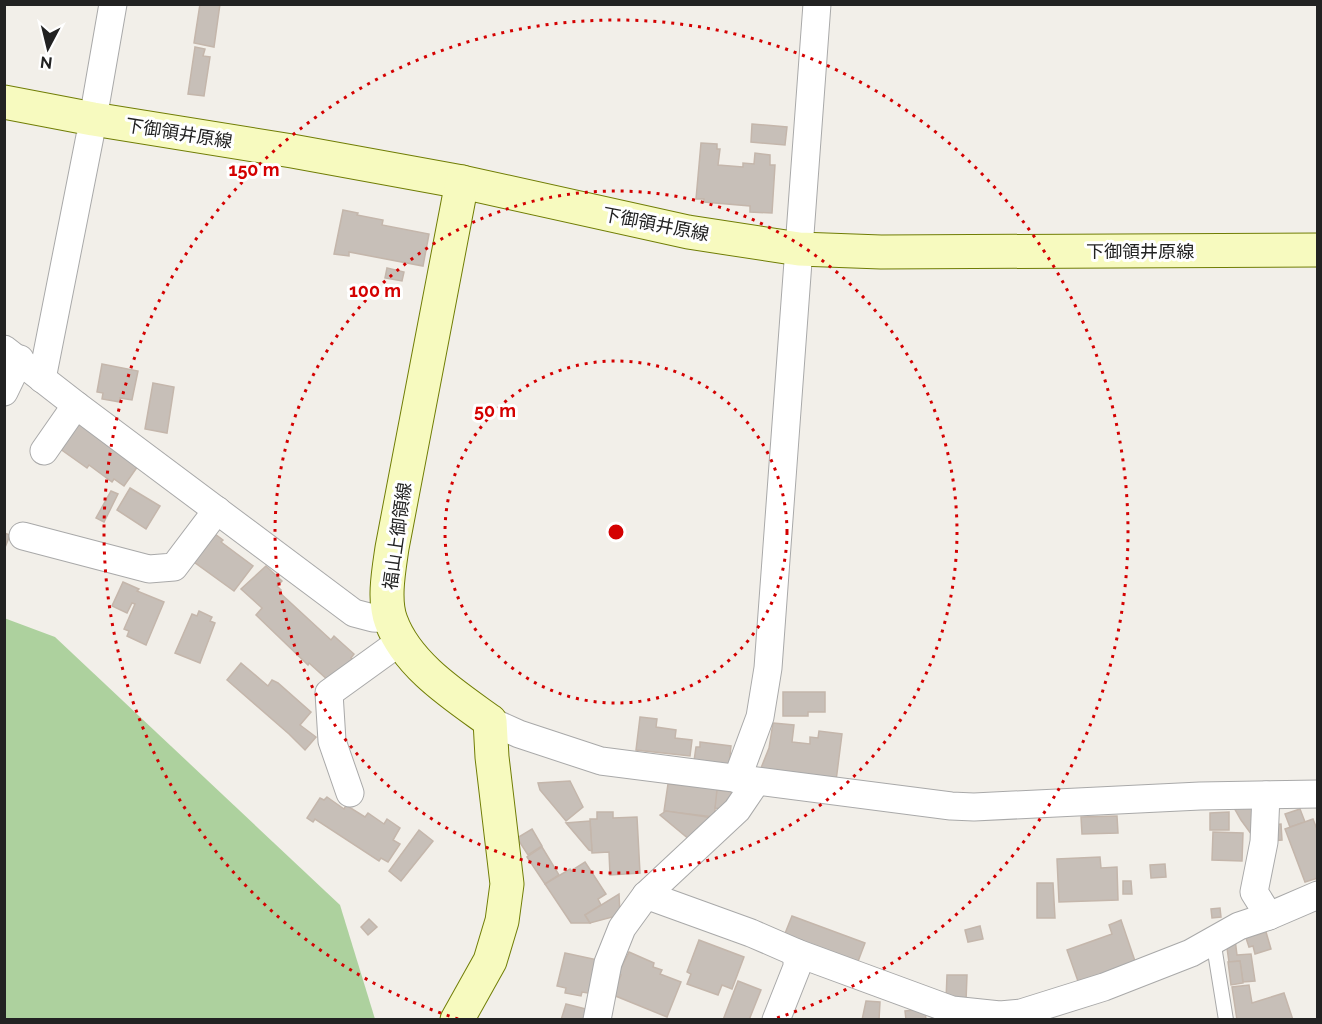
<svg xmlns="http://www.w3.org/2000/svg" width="1322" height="1024" font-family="Raleway,'Noto Sans JP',sans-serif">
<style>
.forest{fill:#add19e}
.building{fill:#c7bfb8;stroke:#c4b6ab;stroke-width:1.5}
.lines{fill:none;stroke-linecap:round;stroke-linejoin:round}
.lane-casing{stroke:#a9a9a9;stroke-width:16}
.street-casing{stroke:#a9a9a9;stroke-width:29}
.secondary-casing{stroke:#707d05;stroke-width:35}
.lane{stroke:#fff;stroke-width:14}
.street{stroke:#fff;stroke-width:27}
.secondary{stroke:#f7fabf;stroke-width:33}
.ring{fill:none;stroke:#d40000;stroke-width:3;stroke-dasharray:3 6}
.labels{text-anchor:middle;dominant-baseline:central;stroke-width:6;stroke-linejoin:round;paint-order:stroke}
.street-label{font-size:18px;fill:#222;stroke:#fff}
.centre{fill:#d40000;stroke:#fff;stroke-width:3}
.ring-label{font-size:18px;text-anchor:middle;font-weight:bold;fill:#d40000;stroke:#fff;stroke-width:6;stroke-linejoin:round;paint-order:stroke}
</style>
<rect width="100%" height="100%" fill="#f2efe9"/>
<polygon class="forest" points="4,618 55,637 340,905 375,1019 5,1019"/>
<g class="building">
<polygon points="200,4 220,4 214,47 194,43"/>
<polygon points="195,47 205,49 203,56 210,57 204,96 188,94"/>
<polygon points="752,124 787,127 785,145 751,142"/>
<polygon points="701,143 717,144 717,149 720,149 718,165 743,167 743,163 754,164 755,153 770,155 770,165 775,165 772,213 750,212 750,206 704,202 704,199 696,199"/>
<polygon points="343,210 358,213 357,215 383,220 382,225 429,234 423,266 349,252 349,256 334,254"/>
<polygon points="387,268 404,272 402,281 385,278"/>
<polygon points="102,364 138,371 132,400 120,398 120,402 102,399 103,393 97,392"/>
<polygon points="153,383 174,387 167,433 145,429"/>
<polygon points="77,422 138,466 124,486 114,479 112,482 89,465 87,468 59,448"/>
<polygon points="130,488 160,506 146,529 117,510"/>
<polygon points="111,491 118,494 104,522 96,518"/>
<polygon points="4,533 10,535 4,550"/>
<polygon points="215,534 223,540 221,542 253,566 234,591 194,562"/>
<polygon points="266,566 282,581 277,586 281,590 279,592 331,640 334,636 354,654 351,658 357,663 329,681 309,663 308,665 256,615 262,608 241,589"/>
<polygon points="123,582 139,589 137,591 164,602 146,645 127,636 129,631 124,629 135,604 132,603 127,613 112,606"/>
<polygon points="199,611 212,617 210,621 215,623 200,663 175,653 192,614 197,616"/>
<polygon points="241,663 268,686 272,680 278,683 311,712 300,725 316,737 305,750 289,734 227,680"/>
<polygon points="783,692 825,692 825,712 808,712 808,716 783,716"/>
<polygon points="640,717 657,719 656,727 676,730 675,738 692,740 690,756 636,750"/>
<polygon points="773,723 794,725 792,742 810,744 810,737 818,738 819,731 842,734 836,781 759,773 769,748"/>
<polygon points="700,742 731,746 729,765 694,761 696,747 700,747"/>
<polygon points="570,781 583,807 566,821 540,790 538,783"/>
<polygon points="668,784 718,789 714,817 664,811"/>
<polygon points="717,790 733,792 722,809 715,808"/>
<polygon points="327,797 344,809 346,805 365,817 368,813 384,824 387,819 400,828 393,840 400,844 388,862 381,858 379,861 315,819 313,822 307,818 320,798 324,800"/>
<polygon points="1233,806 1260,806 1254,838 1241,820"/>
<polygon points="1300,809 1305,822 1290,827 1285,814"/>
<polygon points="666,811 707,817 711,819 690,840 660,815"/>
<polygon points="597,812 613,812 613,818 637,817 640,873 610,875 609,852 592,853 590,819 597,819"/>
<polygon points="1229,812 1229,830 1210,830 1210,813"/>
<polygon points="1117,816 1118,833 1082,834 1081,817"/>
<polygon points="1313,819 1318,832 1318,878 1305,882 1285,829"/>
<polygon points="590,821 592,851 589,850 566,823"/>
<polygon points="1281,824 1282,840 1270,841 1269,825"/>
<polygon points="532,829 542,846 528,855 517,838"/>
<polygon points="419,830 433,841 401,881 389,871"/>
<polygon points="1213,832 1243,833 1242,861 1212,860"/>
<polygon points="542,847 559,875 545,884 527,857"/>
<polygon points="1100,857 1101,868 1117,867 1118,900 1059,902 1057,859"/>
<polygon points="585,862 606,894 598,899 601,905 585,915 590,923 571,923 545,884 570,869 571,871"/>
<polygon points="1165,864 1166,877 1151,878 1150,865"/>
<polygon points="1123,881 1131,881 1132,894 1123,894"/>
<polygon points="1037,883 1053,883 1055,918 1037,918"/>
<polygon points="619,894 620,915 590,923 585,915"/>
<polygon points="1220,908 1221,917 1212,918 1211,909"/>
<polygon points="792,916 865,943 857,964 784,936"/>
<polygon points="369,919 377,927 368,935 361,927"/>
<polygon points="1121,920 1136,964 1079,984 1067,950 1112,934 1109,925"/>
<polygon points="980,926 983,939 968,942 965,930"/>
<polygon points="1266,932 1271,949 1255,954 1253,946 1249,947 1246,938"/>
<polygon points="1235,939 1237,955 1251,954 1255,981 1243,982 1240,961 1229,962 1226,941"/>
<polygon points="699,940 744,957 732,989 722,985 718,995 687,984 691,974 687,972"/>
<polygon points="629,952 654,963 653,967 662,970 660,974 681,982 667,1017 613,995 621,975 618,974"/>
<polygon points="565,953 598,960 594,994 582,992 581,996 565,993 566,988 557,986"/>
<polygon points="1240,961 1243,983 1231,985 1228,962"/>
<polygon points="947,975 967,975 966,1001 946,1000"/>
<polygon points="738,981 761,990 749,1020 723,1020"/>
<polygon points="1249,985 1252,1003 1284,993 1293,1020 1237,1020 1232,987"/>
<polygon points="866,1001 880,1002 879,1020 862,1020"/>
<polygon points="566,1004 594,1011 592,1020 561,1020"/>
<polygon points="925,1009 926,1020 906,1020 905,1011"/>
</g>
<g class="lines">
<g class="lane-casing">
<polyline id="lane" points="1210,941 1215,952 1226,1020"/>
</g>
<g class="street-casing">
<g id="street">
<polyline points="4,349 76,405 354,613 373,618 390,619"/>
<polyline points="42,379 90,136 113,4"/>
<polyline points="4,392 20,359"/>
<polyline points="44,451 76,405"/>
<polyline points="23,536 149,569 174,567 217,510"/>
<polyline points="490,721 519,734 601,761 951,806 974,807 1200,796 1318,794"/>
<polyline points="737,779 760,717 768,668 817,4"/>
<polyline points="350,793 332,741 329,693 401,641"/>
<polyline points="1266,795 1264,842 1254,892 1269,916"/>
<polyline points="646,895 751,933 797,953 952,1010 1000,1015 1021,1013 1104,987 1191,953 1239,926 1269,916 1318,895"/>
<polyline points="597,1020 608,963 622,928 646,895 737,810 756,782"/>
<polyline points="776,1020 797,967 797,953"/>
</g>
</g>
<g class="secondary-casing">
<g id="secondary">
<polyline points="4,102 93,119 292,151 462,182 688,232 799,249 881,252 1318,250"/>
<path d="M457,1020L490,961L502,921L507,884L492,757L490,721C454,695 407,665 391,621C383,600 389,569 392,548L462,182"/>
</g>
</g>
<use href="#lane" class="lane"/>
<use href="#street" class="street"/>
<use href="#secondary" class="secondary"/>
</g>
<g class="ring">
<circle cx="616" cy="532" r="171"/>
<circle cx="616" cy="532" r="341"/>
<path d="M458 1019A512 512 0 1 1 774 1019"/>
</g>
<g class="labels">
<g class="street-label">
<text transform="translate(179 133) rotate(9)">下御領井原線</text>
<text transform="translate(656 224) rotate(11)">下御領井原線</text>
<text x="1140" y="251">下御領井原線</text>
<text transform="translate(397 536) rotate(-82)">福山上御領線</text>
</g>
</g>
<circle cx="616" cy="532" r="9" class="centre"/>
<g class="ring-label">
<text x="254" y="176">150 m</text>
<text x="375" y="297">100 m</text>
<text x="495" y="417">50 m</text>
</g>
<rect width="1322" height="1024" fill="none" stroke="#222222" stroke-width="12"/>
<g transform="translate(48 48) rotate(187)" stroke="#ffffff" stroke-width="4.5" paint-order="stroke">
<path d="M0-4.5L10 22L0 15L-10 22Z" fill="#222222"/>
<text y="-9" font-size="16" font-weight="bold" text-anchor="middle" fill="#222222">N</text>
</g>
</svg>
